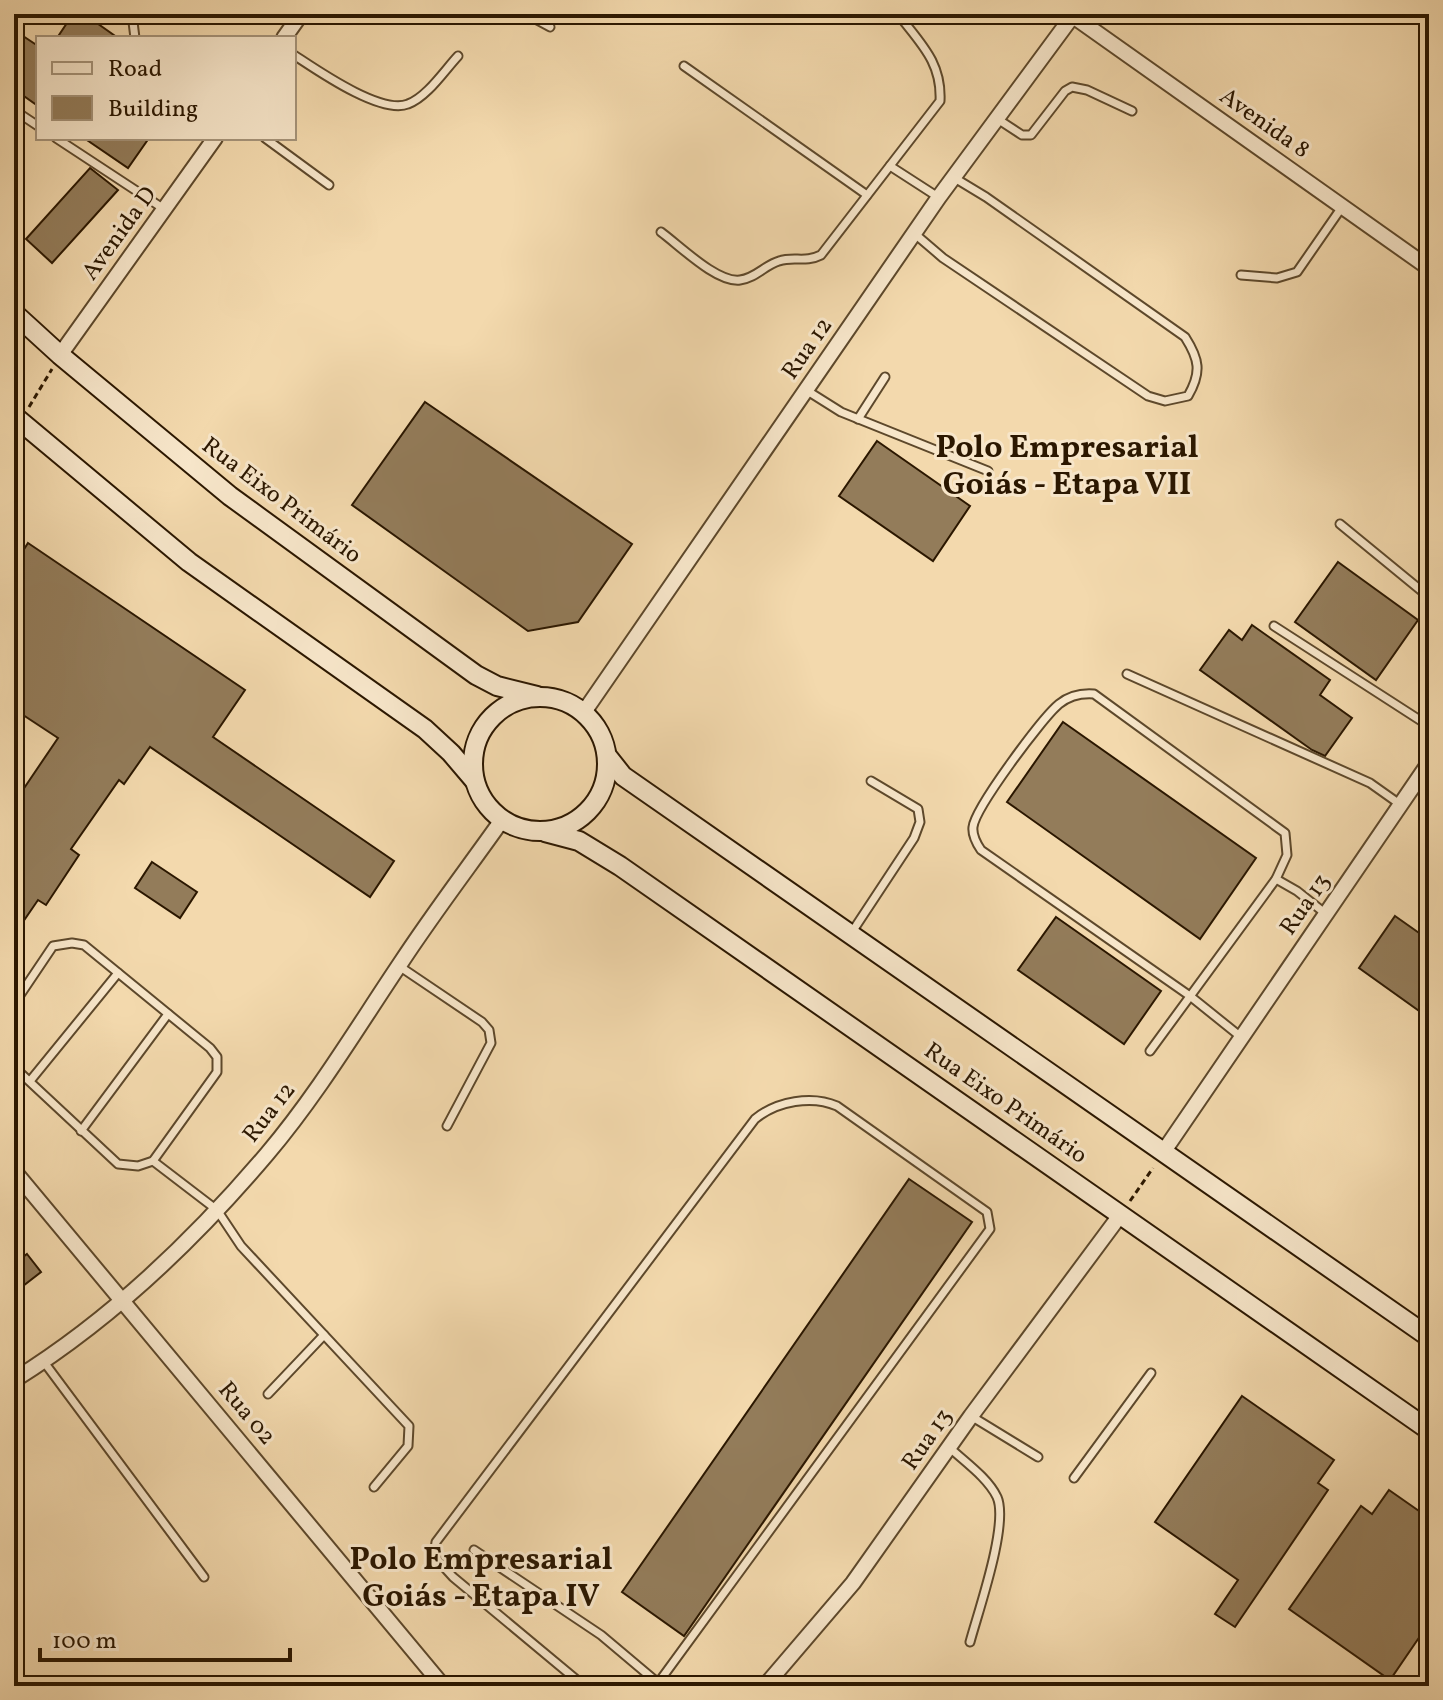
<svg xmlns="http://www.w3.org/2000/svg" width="1443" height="1700" font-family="Vollkorn,serif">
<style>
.building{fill:#937c5a;stroke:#2b1700;stroke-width:2}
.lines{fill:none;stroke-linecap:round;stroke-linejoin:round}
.lane-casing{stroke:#5d482b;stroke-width:11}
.street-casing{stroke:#5d482b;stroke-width:18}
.secondary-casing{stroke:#2b1700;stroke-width:22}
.path{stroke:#2b1700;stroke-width:3;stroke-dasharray:6 4;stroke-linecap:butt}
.lane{stroke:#f7e6ca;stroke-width:7}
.street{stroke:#f7e6ca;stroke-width:14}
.secondary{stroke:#f7e6ca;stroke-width:18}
.labels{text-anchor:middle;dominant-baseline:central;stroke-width:6;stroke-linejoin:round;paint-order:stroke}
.street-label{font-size:24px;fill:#2b1700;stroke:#f7e6ca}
.district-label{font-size:32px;font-weight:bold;fill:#2b1700;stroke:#f7e6ca}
</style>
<rect width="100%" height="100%" fill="#f3d9ad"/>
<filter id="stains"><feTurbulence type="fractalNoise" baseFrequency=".0025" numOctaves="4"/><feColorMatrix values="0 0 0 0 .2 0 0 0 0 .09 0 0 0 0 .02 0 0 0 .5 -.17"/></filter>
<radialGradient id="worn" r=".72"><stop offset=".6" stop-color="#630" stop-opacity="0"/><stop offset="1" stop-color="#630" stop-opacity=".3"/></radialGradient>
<g class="building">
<polygon points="73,14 84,14 118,38 57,38"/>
<polygon points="14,30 38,46 38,106 14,89"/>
<polygon points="84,138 149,138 128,168"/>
<polygon points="90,168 118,190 52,263 26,239"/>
<polygon points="425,402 632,544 578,622 528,631 352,505"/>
<polygon points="877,441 970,506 933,561 839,496"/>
<polygon points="28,543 245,690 213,737 394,861 370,897 150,747 124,784 119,780 71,849 79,855 46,905 38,900 14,935 14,803 58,738 14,709 14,565"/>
<polygon points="1338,562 1418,620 1376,680 1295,622"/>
<polygon points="1252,625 1330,680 1320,695 1352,718 1325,756 1312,750 1200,670 1229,630 1242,640"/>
<polygon points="1063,722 1256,858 1200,939 1007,802"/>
<polygon points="152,862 197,892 180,918 135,888"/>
<polygon points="1395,916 1429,940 1429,1018 1359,968"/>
<polygon points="1056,917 1161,991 1124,1044 1018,970"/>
<polygon points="909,1179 972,1222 684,1636 622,1592"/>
<polygon points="27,1254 41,1272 14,1293 14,1264"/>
<polygon points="1242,1396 1334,1460 1318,1483 1328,1490 1235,1627 1215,1614 1238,1580 1155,1522"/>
<polygon points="1389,1490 1429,1518 1429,1623 1390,1680 1289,1609 1361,1506 1372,1514"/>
</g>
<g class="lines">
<g class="lane-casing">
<g id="lane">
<polyline points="132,14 135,38"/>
<polyline points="526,14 550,27"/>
<path d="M294,55C317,70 381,115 408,104C427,97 444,71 458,56"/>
<polyline points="684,66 867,195"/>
<polyline points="14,110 38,126"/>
<polyline points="996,118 1022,135 1031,135 1065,91 1072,87 1087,90 1132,111"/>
<polyline points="56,138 164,209"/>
<polyline points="265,138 329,185"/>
<polyline points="890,166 938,197"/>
<path d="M661,232C680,246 717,283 740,280C756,278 765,265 779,261C794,256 805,263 821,255L940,101C942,62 920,43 898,14"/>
<path d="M915,234L943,258L1148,396L1165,401L1188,396C1202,372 1199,359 1185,337L986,197L953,177"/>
<polyline points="1241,275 1277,278 1297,272 1342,207"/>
<polyline points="806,390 841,412 988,471"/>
<polyline points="858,419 885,377"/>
<polyline points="1340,524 1429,597"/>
<polyline points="1274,626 1429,726"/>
<polyline points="1127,674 1370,783 1401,805"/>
<polyline points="1276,879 1297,891 1326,914"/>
<polyline points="852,932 914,838 920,822 918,809 871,781"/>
<polyline points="399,966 482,1022 489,1030 491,1043 447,1126"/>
<polyline points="14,1004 53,946 72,943 84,945 210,1048 217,1057 217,1072 153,1161 138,1166 118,1164 14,1067"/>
<path d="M1150,1051L1276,879L1287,855L1285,833L1094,694C1081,693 1069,696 1059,704C1042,718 975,808 973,827C972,835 977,844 981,850L1190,996L1241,1037"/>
<polyline points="30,1081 118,973"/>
<polyline points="81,1131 168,1014"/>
<polyline points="153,1161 217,1210 241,1246 409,1426 408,1446 374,1487"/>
<polyline points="44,1362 204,1577"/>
<polyline points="268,1394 324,1335"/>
<polyline points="971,1416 1038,1457"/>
<path d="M950,1448C965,1462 988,1478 997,1497C1009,1524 978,1612 970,1642"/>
<polyline points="1074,1478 1151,1373"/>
<polyline points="474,1550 601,1635 658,1683"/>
<polyline points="14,1673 20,1686"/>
<path d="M584,1686L453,1577L434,1556L436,1542L755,1119C777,1101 812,1095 837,1106L987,1212L990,1229L656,1686"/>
</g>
</g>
<g class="street-casing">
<g id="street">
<polyline points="1073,16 1429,268"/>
<polyline points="284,38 301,14"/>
<polyline points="60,355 215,138"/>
<polyline points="584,712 939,197 1074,14"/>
<polyline points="1164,1151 1429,763"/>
<polyline points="14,1171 443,1686"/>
<path d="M14,1380C109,1321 195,1239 267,1154C317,1095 357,1028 400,964C432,915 468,868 502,820"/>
<polyline points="765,1686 853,1583 971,1416 1121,1214"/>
</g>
</g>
<g class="secondary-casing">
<g id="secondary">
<polyline points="14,313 60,355 230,496 476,675 497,686 537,696"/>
<polyline points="14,416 189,562 425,729 451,753 474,780"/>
<circle cx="540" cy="764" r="67"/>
<polyline points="608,757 623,776 1429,1337"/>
<polyline points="545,832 579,841 620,866 1429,1430"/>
</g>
</g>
<g class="path">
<polyline points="29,407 52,369"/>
<polyline points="1130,1201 1153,1168"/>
</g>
<use href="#lane" class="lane"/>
<use href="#street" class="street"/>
<use href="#secondary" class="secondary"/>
</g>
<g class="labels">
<g class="street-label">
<text transform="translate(1264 124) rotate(35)">Avenida 8</text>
<text transform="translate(120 234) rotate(-54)">Avenida D</text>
<text transform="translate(808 349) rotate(-55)">Rua 12</text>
<text transform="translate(281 501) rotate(37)">Rua Eixo Primário</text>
<text transform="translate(1306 905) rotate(-55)">Rua 13</text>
<text transform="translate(1005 1104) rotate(35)">Rua Eixo Primário</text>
<text transform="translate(270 1113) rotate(-52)">Rua 12</text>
<text transform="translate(246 1414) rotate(50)">Rua 02</text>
<text transform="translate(928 1440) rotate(-55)">Rua 13</text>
</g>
<g class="district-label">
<text x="1067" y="449">Polo Empresarial<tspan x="1067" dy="37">Goiás - Etapa VII</tspan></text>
<text x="481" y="1561">Polo Empresarial<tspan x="481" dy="37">Goiás - Etapa IV</tspan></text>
</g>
</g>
<rect width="1443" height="1700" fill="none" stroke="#f3d9ad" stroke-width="48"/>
<rect x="16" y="16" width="1411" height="1668" fill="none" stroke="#2b1700" stroke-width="4"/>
<rect x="24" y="24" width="1395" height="1652" fill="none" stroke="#2b1700" stroke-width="2"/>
<rect x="36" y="36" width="260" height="104" fill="#f7e6ca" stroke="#a59379" stroke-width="2"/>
<rect x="52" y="62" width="40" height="12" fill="#f7e6ca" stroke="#a59379" stroke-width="2"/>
<text x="108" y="76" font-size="24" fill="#2b1700">Road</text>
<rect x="52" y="96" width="40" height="24" fill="#937c5a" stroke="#a59379" stroke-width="2"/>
<text x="108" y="116" font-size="24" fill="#2b1700">Building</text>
<path d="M40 1648v12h250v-12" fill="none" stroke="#2b1700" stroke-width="4"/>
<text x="52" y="1648" font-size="24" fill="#2b1700" stroke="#f7e6ca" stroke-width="6" paint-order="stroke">100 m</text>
<rect width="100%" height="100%" filter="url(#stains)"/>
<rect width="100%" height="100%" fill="url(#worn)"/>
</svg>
